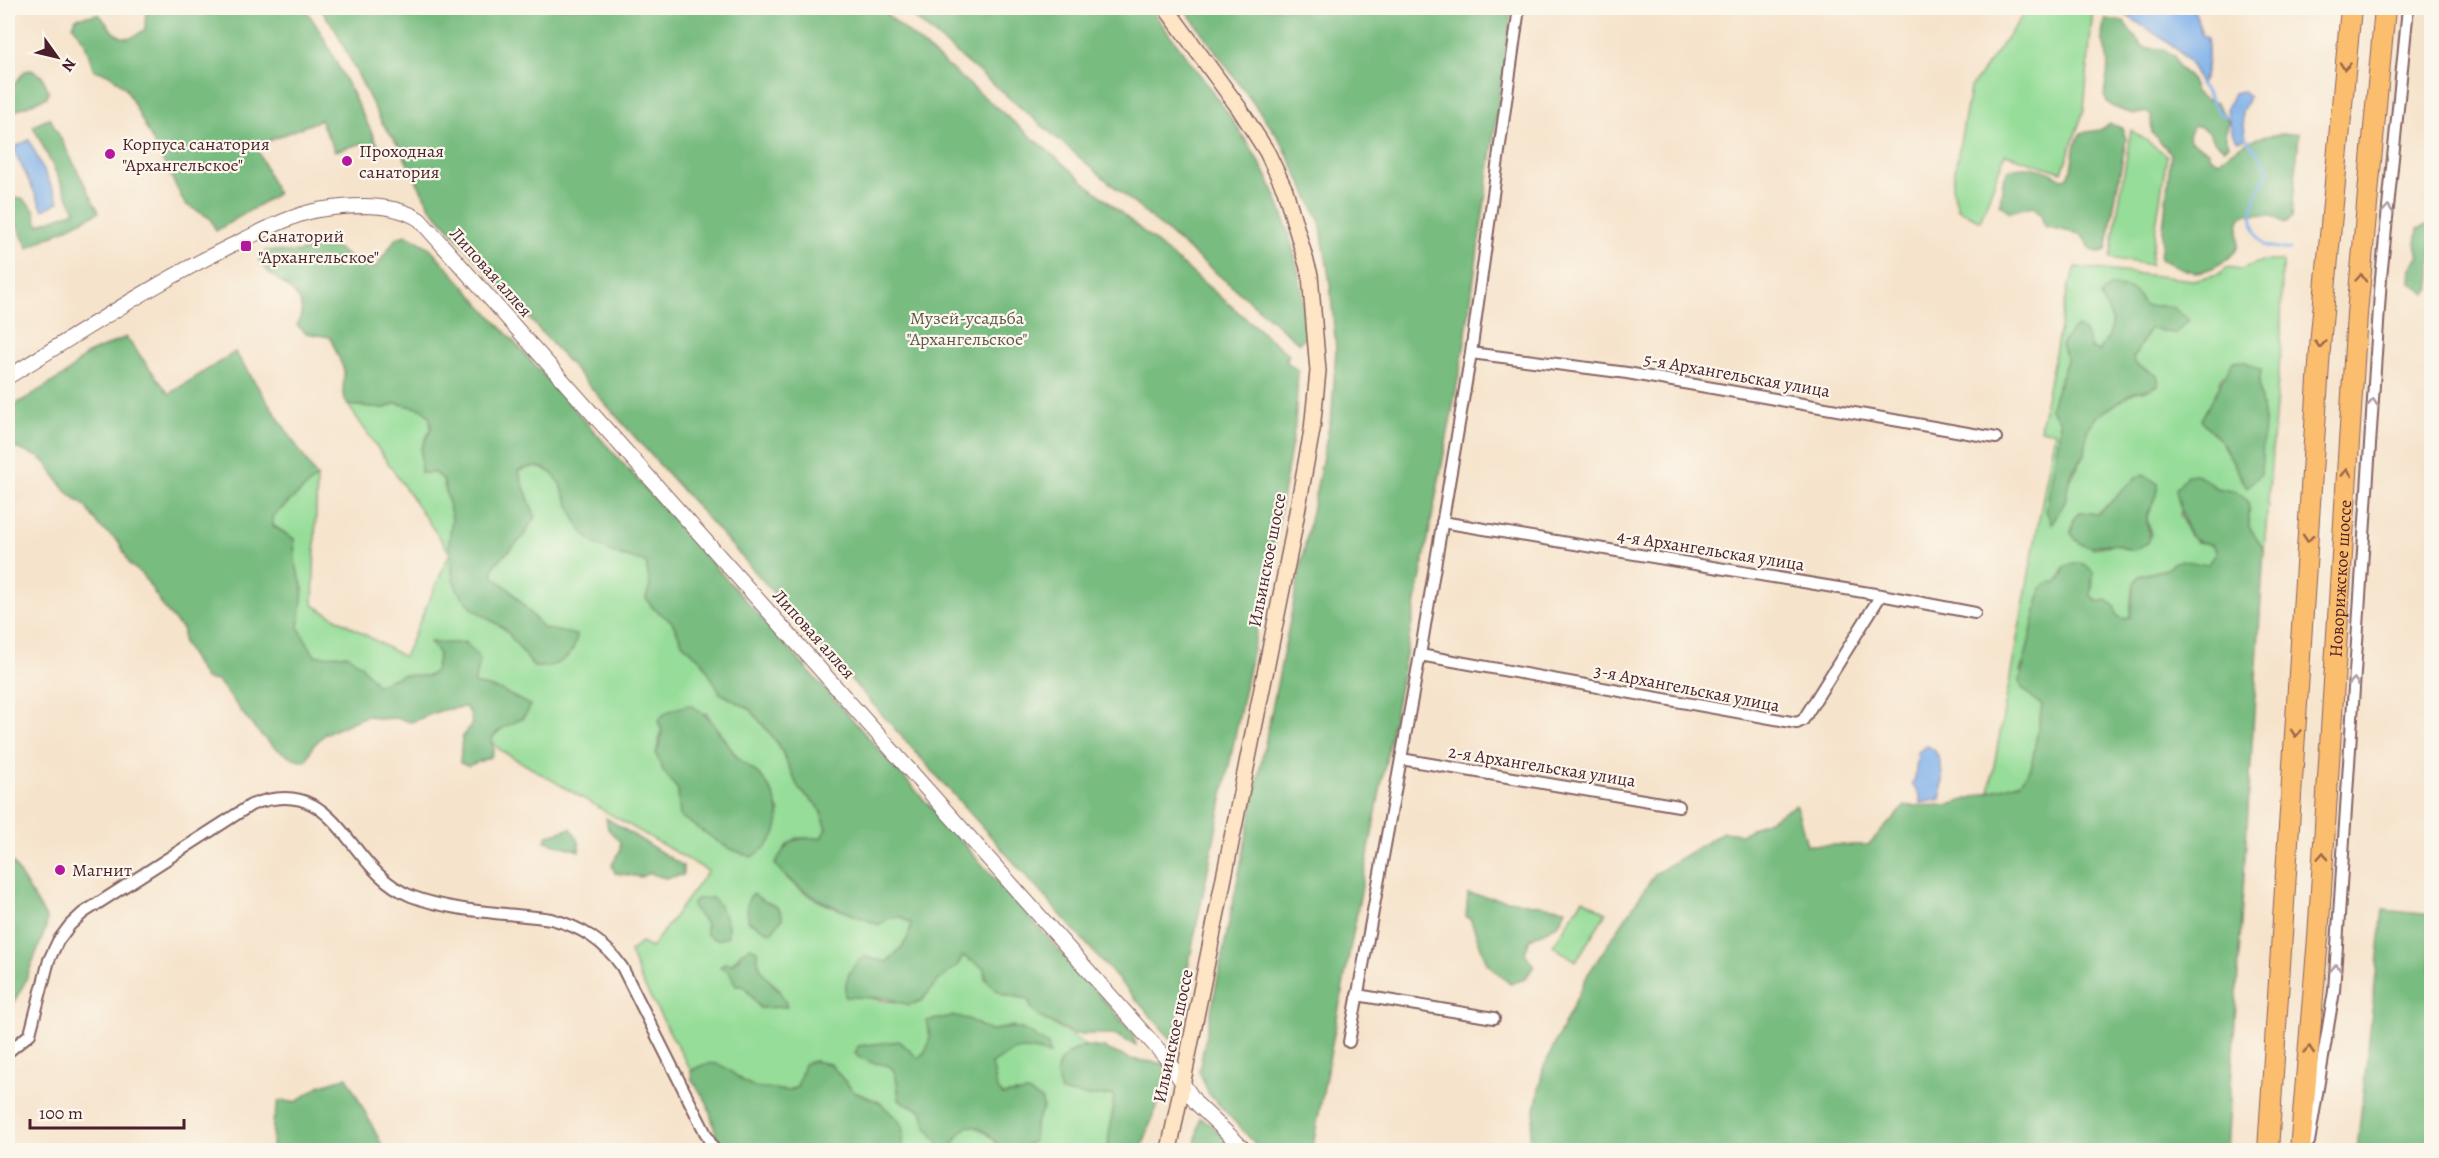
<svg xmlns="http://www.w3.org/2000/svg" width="2439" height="1158" font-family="Alegreya,serif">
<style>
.green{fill:#95dd98;stroke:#707e62;stroke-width:1.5;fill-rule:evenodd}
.forest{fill:#78bc80;stroke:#616e56;stroke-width:1.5}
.water{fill:#7eb0ea;stroke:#64688a;stroke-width:1.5}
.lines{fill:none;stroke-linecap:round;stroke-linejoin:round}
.stream{stroke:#7eb0ea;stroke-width:3}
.minor-casing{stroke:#866463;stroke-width:14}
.tertiary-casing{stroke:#866463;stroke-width:16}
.secondary-casing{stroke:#866463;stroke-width:18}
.motorway-casing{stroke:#866463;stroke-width:22}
.minor{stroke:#fff;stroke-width:10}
.tertiary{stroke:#fff;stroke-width:14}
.secondary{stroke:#fde5c5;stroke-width:15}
.motorway{stroke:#fbbd6e;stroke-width:20}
.oneway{stroke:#9a6649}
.oneway2{stroke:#ae9aa0}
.poi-dot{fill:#b5179e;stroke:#fbf7ec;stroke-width:2}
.labels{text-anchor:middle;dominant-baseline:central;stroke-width:4.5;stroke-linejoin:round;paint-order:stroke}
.poi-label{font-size:18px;fill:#4a1f2b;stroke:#fbf7ec;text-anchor:start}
.street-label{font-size:18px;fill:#4a1f2b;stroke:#fbf7ec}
.park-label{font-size:18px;fill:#60584c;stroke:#fbf7ec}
</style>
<rect width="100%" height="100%" fill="#fbf7ec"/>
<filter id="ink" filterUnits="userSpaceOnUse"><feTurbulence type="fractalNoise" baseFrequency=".0167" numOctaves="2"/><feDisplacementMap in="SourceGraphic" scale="12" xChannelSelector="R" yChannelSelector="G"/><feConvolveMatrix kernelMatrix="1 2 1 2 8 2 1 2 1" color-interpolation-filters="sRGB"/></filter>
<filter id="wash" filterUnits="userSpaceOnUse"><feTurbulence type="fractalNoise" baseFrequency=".008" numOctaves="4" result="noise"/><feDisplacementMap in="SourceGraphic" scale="24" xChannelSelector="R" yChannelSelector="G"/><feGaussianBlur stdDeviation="1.35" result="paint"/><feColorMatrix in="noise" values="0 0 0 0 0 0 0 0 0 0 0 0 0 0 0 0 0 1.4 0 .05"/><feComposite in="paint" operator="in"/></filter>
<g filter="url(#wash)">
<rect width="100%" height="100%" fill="#f6e3cb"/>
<g class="green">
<polygon points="2028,8 2093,8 2084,110 2062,172 2005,154 1980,221 1958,209 1952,187 1970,89"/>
<polygon points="2131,130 2167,155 2150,265 2110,258"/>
<path d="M2262,261H2282L2281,344L2264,550L2249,527V502L2236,492L2217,488L2197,474L2180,514L2186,529L2196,542L2212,544L2217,552L2207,566L2173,563L2167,569L2139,576C2131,588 2130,602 2130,617L2122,619L2091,596L2093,580L2064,568L2020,671L2042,706L2031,768L2021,782L1989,793L2055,432L2040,429L2068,288L2076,267L2193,280L2219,274L2228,267L2241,269ZM2101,297L2152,308L2162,305C2153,323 2145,341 2133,357L2136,365L2150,371L2151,389L2134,392L2096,416L2087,430L2085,454L2067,484L2065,502L2057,385L2068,360L2064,353L2085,332L2091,348L2099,352C2116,325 2116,325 2101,297ZM2261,370L2259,387L2264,422L2247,487L2220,440L2201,420L2217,394L2222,376ZM2136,477L2151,509L2147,519L2151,535L2125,549L2117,544L2093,548L2071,533L2074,518L2080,512L2097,514L2125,490Z"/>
<path d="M396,403L422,409L430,417L431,429L421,449V473H434L443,479L452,518L449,543L453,578L473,609L505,629L534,667L543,628L510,590L492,575L495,564L522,538L535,517L518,471C532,465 540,466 553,474L620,556L646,562L650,587L646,598L653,608L672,621L683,644L702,661L720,693L751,710L779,745L799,789L818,806L827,828L821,838H796L775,864C802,901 856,923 901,917L911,923C910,941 900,950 887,962L864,957L846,997C864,992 909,1011 922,1000C928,995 932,987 937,982C947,972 956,967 963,956L984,968L985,979L1004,995L1028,999C1038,1025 1068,1026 1085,1046L1069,1053L1087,1096L1114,1095L1108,1150H1016L1034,1141L1035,1124L1043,1108L1027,1092L1003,1095L997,1089L992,1064C1022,1043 1018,1048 1049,1053L1013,1026L990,1031C964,1017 956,1015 928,1021C931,1036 932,1048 918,1058L857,1057C894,1066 896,1060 899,1100L923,1111L927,1128L942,1148H951L961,1132L969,1126C985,1128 993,1137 1001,1150H902L903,1127L879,1102L854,1092L830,1064L789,1091C778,1090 766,1090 755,1087C732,1080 723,1051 691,1071L642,982L630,952L641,943L651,948L708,871L500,750L491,741C496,728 510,723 523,719C511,691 503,690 474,684L480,661L465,642L448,645L431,642L439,654L435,671L428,676L402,675L377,685C353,656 352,658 315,657L298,628L303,589L295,562L294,539L273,525L272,517L317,477L313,605L404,657L450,553L348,405L385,408ZM706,713L737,757L764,780L780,812L728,848L680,816L678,790L663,770L656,754L662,728ZM742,951L762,975L781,990L760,1008L745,987L736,985L728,970Z"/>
<polygon points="1583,899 1606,913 1576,961 1553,946"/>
</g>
<g class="forest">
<path d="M146,8H305L323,36L380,149L369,154L363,143L335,151L320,120L256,146L277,194L216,231L210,218L185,204L125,87L108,74L94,70L84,41L73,26L76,18L99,14C114,33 122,48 145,29Z"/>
<polygon points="320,8 879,8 1289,355 1285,360 1298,371 1295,425 1276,535 1173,1041 430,207 398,145 381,121 335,29"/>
<path d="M903,8H1150C1186,57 1225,105 1256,157C1285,204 1305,281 1306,336L1299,343Z"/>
<polygon points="1184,8 1512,8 1464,348 1312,1150 1261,1150 1209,1094 1199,1071 1332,412 1336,349 1330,283 1320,222 1281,141"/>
<path d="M2106,19L2123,21L2141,45L2146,48L2164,49L2174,56L2179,67L2192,81L2195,92L2204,99L2216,102L2229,122L2225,134L2229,145L2225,148L2215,142L2209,132L2199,126H2193L2188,136L2190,141L2208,151L2210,157L2219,161C2249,136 2261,135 2299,133L2292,217L2285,223L2271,215L2245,214C2234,222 2240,234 2238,245C2236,258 2208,272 2196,272C2185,272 2171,263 2160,259L2171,153L2152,133L2151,115L2146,112C2135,115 2133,114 2124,111C2092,101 2109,87 2108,65C2107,44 2097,41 2106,19Z"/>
<polygon points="31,70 42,76 49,92 47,97 8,114 8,92 25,71"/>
<polygon points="50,118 99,212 28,248 8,207 8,199 22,198 34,210 38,225 75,211 33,126"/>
<path d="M2110,124L2122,128L2126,139L2106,250C2090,257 2089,242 2080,234L2044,226L2041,214L2033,206L2010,212L2000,204L2003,181L2008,170C2026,163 2047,169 2062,179L2067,178C2076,166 2069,150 2081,133L2100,130Z"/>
<polygon points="2431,223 2431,289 2426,294 2410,282 2411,268 2419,257 2416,243 2418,229"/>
<path d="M407,235L430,248L1132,1032L1136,1045L1113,1034H1075L1041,1018L1032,1010L1028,999C1007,995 986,993 984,968L963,956L957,966L937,982L921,1001L909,1005L885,998L845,997C845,979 849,967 864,957L887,962C900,950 910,941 911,923L901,917L889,918L879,925C841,909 801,898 775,864C790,838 791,838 821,838L827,828L818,806L799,789L779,745L751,710L720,693L702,661L683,644L672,622L653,608L646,598L650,586L646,562C626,557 600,551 586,536C564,515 565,449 518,471L535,517L522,538L495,564L492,575L510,590L543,628L577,635C575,657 556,669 534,667L505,629L473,609L457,590L453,578L449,543L452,518L443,479L434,473H421V449L431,429L430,417L422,409L396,403L385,408L348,405L343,395L344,370L330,337L306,333L297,325C316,291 271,284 259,260L266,251C278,249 287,254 299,252C308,250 318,243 326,244C345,247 349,268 377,266L396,238Z"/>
<path d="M2111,286C2128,288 2138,289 2144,306H2171L2189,320L2176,334L2151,328C2143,336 2140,348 2133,357L2136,365L2158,376V385L2151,389L2134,392L2096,417L2087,430L2085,454L2070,475L2065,502L2052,524L2046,511L2060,430V421L2050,408L2067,360L2061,345L2071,331L2078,327L2085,332L2091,348L2099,352C2116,325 2116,324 2101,297L2105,290Z"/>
<path d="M126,337L169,394L235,352L317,477L272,517L273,526L294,539L295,562L303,589L299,628L315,656L347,655L361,665L377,685L402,675L428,676L435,671L439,654L430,642C458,647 465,633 480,661L474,684L500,690L530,705C526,726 499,722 491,741L494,749L491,757L468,766L460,763L462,738L472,723L470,713L465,707L442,710L411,722L395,718L378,719L371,716L363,717L325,734L313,746L306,761C267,756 241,709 218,681L205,679L183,642V630L166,611L143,575L130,565L119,542L100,527L86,507L66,491L45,462L39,457L8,445V409L66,374L86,355Z"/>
<polygon points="2233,361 2246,362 2261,370 2259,387 2264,422 2261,474 2247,487 2220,440 2201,420"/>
<path d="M2144,474L2158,484C2160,498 2149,505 2147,518C2146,528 2152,533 2148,543L2133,550C2126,549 2120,545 2114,544C2095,543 2085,555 2071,533L2074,518L2080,512L2097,514C2111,505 2129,479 2144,474Z"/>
<path d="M2197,474L2217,488L2236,492L2249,502V527L2264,550L2227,1150H1527L1543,1069L1588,974L1655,874L1723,832L1742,834L1796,805L1807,845H1868L1905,806L1949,805L2021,782L2031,768L2042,706L2022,688L2020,680L2041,589L2047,583L2056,582L2063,576L2064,568C2075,559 2085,562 2093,572L2091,596L2098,602L2107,600L2114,606L2116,614L2122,619L2130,617L2134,583L2139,576L2167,569L2173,563L2181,560L2207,565L2217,552L2212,544C2195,542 2189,540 2185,523C2182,512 2178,501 2176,489L2187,475Z"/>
<path d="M690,705C714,717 720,736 736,756C744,765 757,770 764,780C786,809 784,840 751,857L728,848L680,816L678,790L663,770L656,754C660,742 665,733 658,721C665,710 677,708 690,705Z"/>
<polygon points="606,818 683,866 683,875 665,878 649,873 641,877 615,873 612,865 620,850 620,842 608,829"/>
<polygon points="571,828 579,842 579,851 545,841 547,836"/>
<polygon points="8,855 47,919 46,928 24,984 8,1012"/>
<path d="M754,894C765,906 781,901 782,919L771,933L748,921L747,904L750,896Z"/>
<polygon points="1468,894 1566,909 1559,924 1530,939 1525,953 1534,966 1525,979 1510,984 1487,963 1470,918 1466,917"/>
<path d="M712,898C722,907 730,923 728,936C719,941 713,941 706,933V924L692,906L696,899Z"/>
<polygon points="2383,910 2431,915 2431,1150 2357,1150"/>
<path d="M750,947L757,950C759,985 777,976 787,1007L760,1008L745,987L736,985L728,970L720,967L724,963L732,964Z"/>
<path d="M952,1016L968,1019L990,1031C1020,1024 1023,1028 1048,1045L1050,1054C1022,1046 1015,1047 992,1064L997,1089L1003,1095L1028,1092L1042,1100L1043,1108L1035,1124L1034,1141L1016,1150H1001C993,1137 985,1128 969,1126L961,1132L951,1148H942L927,1128L922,1111L899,1100C895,1046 885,1076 855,1054L858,1046L899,1041L918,1058C932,1048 931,1036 927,1021Z"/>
<path d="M1085,1046L1104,1048L1130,1059L1166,1064L1164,1084L1141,1150H1108C1108,1132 1114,1115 1114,1095L1087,1096L1061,1092C1051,1064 1060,1056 1085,1046Z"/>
<path d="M813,1061L830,1064L854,1092L879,1102L898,1120L903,1127L902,1150H730L717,1137L707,1102L692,1080L691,1071C724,1050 729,1078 755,1087C760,1088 768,1088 774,1089C783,1091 788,1092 797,1087L804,1064Z"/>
<polygon points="347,1077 382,1145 380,1150 275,1150 272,1147 273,1121 279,1101 296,1102 319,1086"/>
<polygon points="1200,1118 1209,1123 1237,1150 1194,1150"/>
</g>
<g class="water">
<path d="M2116,8H2189L2195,12L2202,35L2207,38C2209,54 2209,72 2200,85C2191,47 2144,30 2116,8Z"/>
<polygon points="2242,91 2249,97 2242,112 2246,138 2238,141 2233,135 2227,109 2234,93"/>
<polygon points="29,140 59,202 43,210 13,148"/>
<path d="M1927,746C1944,751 1944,784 1940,799L1920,803V796L1912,784L1915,778L1918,752Z"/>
</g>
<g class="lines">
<g class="stream">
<polyline points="2200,83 2220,114 2233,117"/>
<path d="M2245,136L2269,170C2255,197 2242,219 2265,246L2290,250"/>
</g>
</g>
</g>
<g filter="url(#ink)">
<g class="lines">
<g class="minor-casing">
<g id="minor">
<polyline points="1471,353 1627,373 1996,438"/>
<polyline points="1442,522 1881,595 1975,613"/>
<polyline points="1420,655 1797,723 1803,720 1881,595"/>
<polyline points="1401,759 1679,806"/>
<polyline points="1357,995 1494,1018"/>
<polyline points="1349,1042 1420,655 1471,353 1519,8"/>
<path d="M8,1052L30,1034L49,960L58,941L70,925L83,913L251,805C340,771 344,869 411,896C452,912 507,913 551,919C581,927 604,941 622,967L714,1150"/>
<polyline points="2309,1142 2334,991 2381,278 2408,8"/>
</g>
</g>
<g class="tertiary-casing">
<path id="tertiary" d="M8,377C86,329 162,278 245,239C268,228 293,215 318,210C349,205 394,202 420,220L1166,1058L1196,1103L1245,1150"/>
</g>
<g class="secondary-casing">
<polyline id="secondary" points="1166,8 1239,108 1267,152 1285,190 1310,275 1318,371 1312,430 1291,545 1169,1150"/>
</g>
<g class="motorway-casing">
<g id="motorway">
<polyline points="2268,1150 2321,334 2351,8"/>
<path id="s1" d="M2300,1150L2318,938L2357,314L2385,8"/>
</g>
</g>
<use href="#minor" class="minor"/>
<use href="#tertiary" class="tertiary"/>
<use href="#secondary" class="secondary"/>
<use href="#motorway" class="motorway"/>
</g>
<defs><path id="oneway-chevron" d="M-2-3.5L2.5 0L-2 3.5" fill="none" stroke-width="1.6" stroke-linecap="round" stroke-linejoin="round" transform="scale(1.5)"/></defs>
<g class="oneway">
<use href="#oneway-chevron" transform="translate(2345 66) rotate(95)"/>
<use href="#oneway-chevron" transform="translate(2361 278) rotate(-85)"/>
<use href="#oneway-chevron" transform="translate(2320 344) rotate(94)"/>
<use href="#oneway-chevron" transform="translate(2347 473) rotate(-86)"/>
<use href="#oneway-chevron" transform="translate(2308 538) rotate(94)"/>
<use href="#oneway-chevron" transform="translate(2296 733) rotate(94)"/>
<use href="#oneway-chevron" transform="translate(2323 856) rotate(-87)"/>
<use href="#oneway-chevron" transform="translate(2309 1050) rotate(-85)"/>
</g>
<g class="oneway2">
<use href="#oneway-chevron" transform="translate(2388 209) rotate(-85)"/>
<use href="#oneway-chevron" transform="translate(2373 403) rotate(-86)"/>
<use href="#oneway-chevron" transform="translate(2354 682) rotate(-86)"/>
<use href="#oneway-chevron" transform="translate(2336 968) rotate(-86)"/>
</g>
</g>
<g class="poi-dot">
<circle cx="110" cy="154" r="6"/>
<circle cx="347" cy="161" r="6"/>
<rect x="240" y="240" width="12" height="12" rx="3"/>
<circle cx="60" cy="870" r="6"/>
</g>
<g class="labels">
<g class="poi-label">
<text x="122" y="144">Корпуса санатория<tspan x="122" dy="21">"Архангельское"</tspan></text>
<text x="359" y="151">Проходная<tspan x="359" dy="21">санатория</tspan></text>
<text x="258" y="236">Санаторий<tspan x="258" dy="21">"Архангельское"</tspan></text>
<text x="72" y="870">Магнит</text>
</g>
<g class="street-label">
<text transform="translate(491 272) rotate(48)">Липовая аллея</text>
<text transform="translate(1737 375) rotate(10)">5-я Архангельская улица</text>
<text transform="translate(1711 550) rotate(9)">4-я Архангельская улица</text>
<text transform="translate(1267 560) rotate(-79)">Ильинское шоссе</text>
<text stroke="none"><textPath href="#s1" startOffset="573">Новорижское шоссе</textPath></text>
<text transform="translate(814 634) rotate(48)">Липовая аллея</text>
<text transform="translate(1687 688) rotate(11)">3-я Архангельская улица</text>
<text transform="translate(1542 766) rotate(9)">2-я Архангельская улица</text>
<text transform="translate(1173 1036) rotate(-78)">Ильинское шоссе</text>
</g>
<g class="park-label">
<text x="967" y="318">Музей-усадьба<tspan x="967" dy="21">"Архангельское"</tspan></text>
</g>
</g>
<rect width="2439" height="1158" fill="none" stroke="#fbf7ec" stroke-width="30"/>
<g transform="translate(57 57) rotate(124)" stroke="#fbf7ec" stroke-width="4.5" paint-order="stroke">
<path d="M0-4.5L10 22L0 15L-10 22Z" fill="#4a1f2b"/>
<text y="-9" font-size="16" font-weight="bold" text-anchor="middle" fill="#4a1f2b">N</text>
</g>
<path d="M30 1119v9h154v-9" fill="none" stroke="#4a1f2b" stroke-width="3"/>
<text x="39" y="1119" font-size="18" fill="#4a1f2b" stroke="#fbf7ec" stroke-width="4.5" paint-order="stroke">100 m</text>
</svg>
